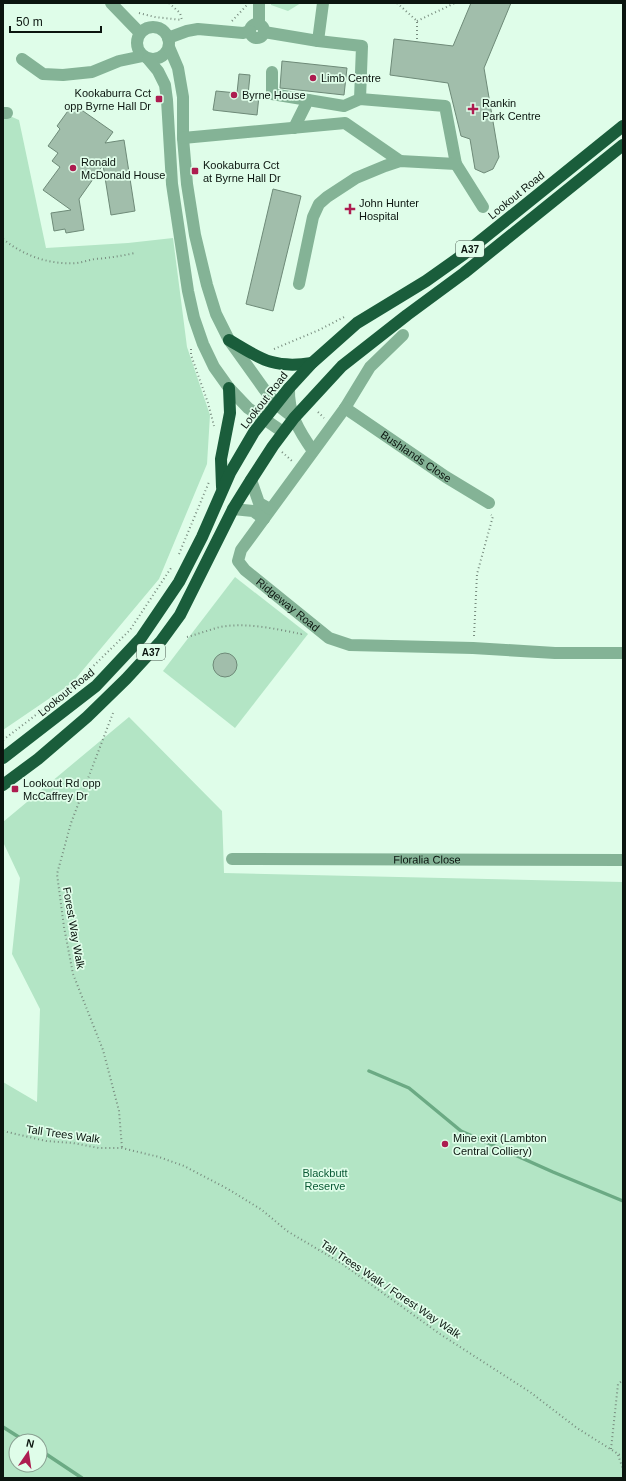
<svg xmlns="http://www.w3.org/2000/svg" width="626" height="1481" font-family="Helvetica,sans-serif">
<style>
.green{fill:#b3e5c5;fill-rule:evenodd}
.lines{fill:none;stroke-linecap:round;stroke-linejoin:round}
.stream{stroke:#6baa84;stroke-width:3.5}
.building{fill:#a1beab;stroke:#6e8a78}
.path{stroke:#788c7f;stroke-width:2;stroke-dasharray:1 3;stroke-linecap:butt}
.minor{stroke:#84b396;stroke-width:12}
.highway{stroke:#1a5d3b;stroke-width:12}
.poi-dot{fill:#ad1c50;stroke:#dffde9;stroke-width:1.5}
.labels{text-anchor:middle;dominant-baseline:central;stroke-width:3.5;stroke-linejoin:round;paint-order:stroke}
.shield{fill:#dffde9;stroke:#4b5b50;stroke-width:1}
.shield-label{font-size:10px;font-weight:bold;fill:#0b150f}
.poi-label{font-size:11px;fill:#0b150f;stroke:#dffde9;text-anchor:start}
.street-label{font-size:11px;fill:#0b150f;stroke:#dffde9}
.park-label{font-size:11px;fill:#0a5935;stroke:#dffde9}
</style>
<rect width="100%" height="100%" fill="#dffde9"/>
<g class="green">
<polygon points="271,3 301,3 288,11 271,5"/>
<polygon points="3,113 19,120 46,248 128,243 173,238 187,347 210,415 207,464 159,579 72,683 3,730"/>
<polygon points="235,577 308,634 235,728 163,671"/>
<path d="M129,717L222,811L224,873L623,882V1478H3V1082L37,1102L40,1009L12,954L20,878L3,842V822ZM16,1441H40V1465H16Z"/>
</g>
<g class="lines">
<g class="stream">
<polyline points="369,1071 409,1088 461,1131 553,1172 623,1201"/>
<polyline points="3,1427 25,1441"/>
<polyline points="40,1450 82,1478"/>
</g>
</g>
<g class="building">
<polygon points="471,3 511,3 484,68 499,157 493,169 484,173 475,169 470,139 461,136 448,83 390,75 394,39 453,46"/>
<polygon points="282,61 347,68 344,95 280,88"/>
<polygon points="239,74 250,75 248,95 259,96 257,115 213,110 216,91 237,93"/>
<polygon points="73,104 113,132 105,143 124,140 135,211 111,215 103,165 79,199 84,230 66,233 65,229 54,231 51,213 71,210 43,190 60,167 52,161 58,153 48,146 60,129 57,126"/>
<polygon points="273,189 301,196 273,311 246,304"/>
<circle cx="225" cy="665" r="12"/>
</g>
<g class="lines">
<g class="path">
<polyline points="169,3 180,13 182,20"/>
<polyline points="397,3 417,21 417,42"/>
<polyline points="139,13 155,17 182,20"/>
<polyline points="232,21 247,5"/>
<polyline points="417,21 455,3"/>
<path d="M3,239C24,256 50,265 77,263C83,262 89,260 95,259C109,258 121,256 135,253"/>
<polyline points="191,349 191,355 208,403 214,426"/>
<polyline points="274,349 319,330 346,316"/>
<polyline points="318,412 324,418"/>
<polyline points="282,452 292,461"/>
<polyline points="179,554 209,482"/>
<polyline points="474,636 477,574 493,516 491,515"/>
<path d="M187,637C198,634 209,630 220,627C246,622 276,629 301,634L303,632"/>
<polyline points="68,691 130,630 171,568"/>
<polyline points="113,713 71,823 57,874 64,927 73,974 103,1050 119,1111 122,1148"/>
<polyline points="3,740 45,708"/>
<polyline points="3,1131 46,1141 73,1143 99,1148 122,1148 159,1157 184,1166 228,1189 262,1210 287,1231 341,1263 440,1334 530,1392 577,1428 623,1457"/>
<polyline points="611,1449 618,1384 623,1380"/>
<polyline points="618,1455 623,1469"/>
</g>
<g class="minor">
<polyline points="111,3 140,33"/>
<polyline points="259,3 259,24"/>
<circle cx="257" cy="31" r="7"/>
<circle cx="153" cy="43" r="16"/>
<polyline points="264,32 318,41 362,46 360,99"/>
<polyline points="168,38 187,31 198,29 243,33 250,31"/>
<polyline points="318,41 323,3"/>
<polyline points="169,47 178,68 183,97 183,138 187,184 195,235 207,285 216,314 229,340 264,389 276,404 294,418"/>
<polyline points="22,59 43,74 63,75 92,72 119,61 143,56"/>
<polyline points="148,59 158,71 165,85 167,100 172,184 188,291 194,318 203,344 214,367 229,388 248,408 283,432"/>
<polyline points="272,72 272,94 308,100"/>
<polyline points="3,113 7,113"/>
<polyline points="294,128 308,100 344,106 360,99 445,106 456,164 483,207"/>
<polyline points="183,138 345,123 400,161"/>
<polyline points="299,284 313,217 319,204 327,197 356,178 385,166 400,161 456,164"/>
<path id="s1" d="M403,335L370,367L345,408L241,550L238,561L245,570L329,638L350,645L473,648L555,653H623"/>
<path d="M289,388C288,413 299,431 313,451"/>
<path id="s2" d="M345,408L446,477L489,503"/>
<polyline points="251,480 259,503 270,509"/>
<polyline points="233,509 253,511 264,519"/>
<path id="s3" d="M232,859L623,860"/>
</g>
<g class="highway">
<path d="M229,340C261,359 273,369 312,363"/>
<polyline points="222,487 221,459 230,413 229,388"/>
<polyline points="3,758 96,686 141,638 179,582 202,537 230,473 254,432 289,388 312,363 357,323 426,281 464,254 623,126"/>
<polyline points="3,785 38,759 87,717 126,679 161,641 180,615 233,509 251,480 273,446 294,418 342,366 407,315 464,273 623,145"/>
</g>
</g>
<g class="poi-dot">
<circle cx="313" cy="78" r="4"/>
<circle cx="234" cy="95" r="4"/>
<rect x="155" y="95" width="8" height="8" rx="2"/>
<path d="M471 103h4v4h4v4h-4v4h-4v-4h-4v-4h4z"/>
<circle cx="73" cy="168" r="4"/>
<rect x="191" y="167" width="8" height="8" rx="2"/>
<path d="M348 203h4v4h4v4h-4v4h-4v-4h-4v-4h4z"/>
<rect x="11" y="785" width="8" height="8" rx="2"/>
<circle cx="445" cy="1144" r="4"/>
</g>
<g class="labels">
<g class="shield">
<rect x="456" y="241" width="28" height="16" rx="3"/>
<rect x="137" y="644" width="28" height="16" rx="3"/>
</g>
<g class="shield-label">
<text x="470" y="249">A37</text>
<text x="151" y="652">A37</text>
</g>
<g class="poi-label">
<text x="321" y="78">Limb Centre</text>
<text x="151" y="93" text-anchor="end">Kookaburra Cct<tspan x="151" dy="13">opp Byrne Hall Dr</tspan></text>
<text x="242" y="95">Byrne House</text>
<text x="482" y="103">Rankin<tspan x="482" dy="13">Park Centre</tspan></text>
<text x="81" y="162">Ronald<tspan x="81" dy="13">McDonald House</tspan></text>
<text x="203" y="165">Kookaburra Cct<tspan x="203" dy="13">at Byrne Hall Dr</tspan></text>
<text x="359" y="203">John Hunter<tspan x="359" dy="13">Hospital</tspan></text>
<text x="23" y="783">Lookout Rd opp<tspan x="23" dy="13">McCaffrey Dr</tspan></text>
<text x="453" y="1138">Mine exit (Lambton<tspan x="453" dy="13">Central Colliery)</tspan></text>
</g>
<g class="street-label">
<text transform="translate(516 195) rotate(-39)">Lookout Road</text>
<text transform="translate(264 400) rotate(-52)">Lookout Road</text>
<text stroke="none"><textPath href="#s2" startOffset="86">Bushlands Close</textPath></text>
<text stroke="none"><textPath href="#s1" startOffset="348">Ridgeway Road</textPath></text>
<text transform="translate(66 692) rotate(-39)">Lookout Road</text>
<text stroke="none"><textPath href="#s3" startOffset="195">Floralia Close</textPath></text>
<text transform="translate(74 928) rotate(80)">Forest Way Walk</text>
<text transform="translate(63 1134) rotate(8)">Tall Trees Walk</text>
<text transform="translate(391 1289) rotate(34)">Tall Trees Walk / Forest Way Walk</text>
</g>
<g class="park-label">
<text x="325" y="1173">Blackbutt<tspan x="325" dy="13">Reserve</tspan></text>
</g>
</g>
<rect width="626" height="1481" fill="none" stroke="#0b150f" stroke-width="8"/>
<g transform="translate(28 1453) rotate(13)"><circle r="19" fill="#dffde9" stroke="#8aa092"/>
<path d="M0-3L7 15L0 10L-7 15Z" fill="#ad1c50"/>
<text y="-6" font-size="11" font-weight="bold" text-anchor="middle" fill="#0b150f">N</text>
</g>
<path d="M10 26v6h91v-6" fill="none" stroke="#0b150f" stroke-width="2"/>
<text x="16" y="26" font-size="12" fill="#0b150f" stroke="#dffde9" stroke-width="3" paint-order="stroke">50 m</text>
</svg>
